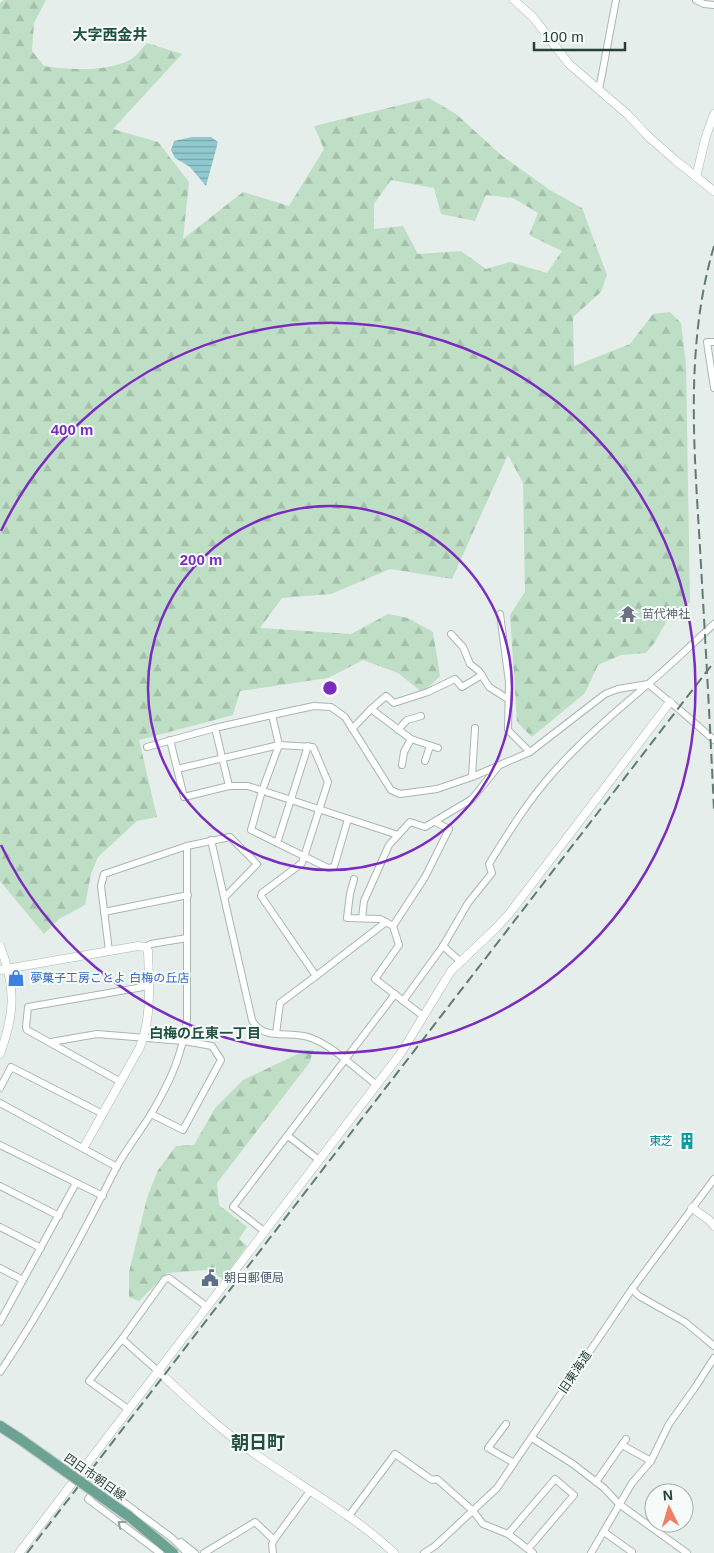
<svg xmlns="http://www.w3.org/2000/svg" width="714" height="1553" font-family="Arial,'Noto Sans JP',sans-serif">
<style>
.forest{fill:url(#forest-firs);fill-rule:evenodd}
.water{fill:url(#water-rules)}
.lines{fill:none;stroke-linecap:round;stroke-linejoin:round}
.minor-casing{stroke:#a8b6b1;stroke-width:8}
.tertiary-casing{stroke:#a8b6b1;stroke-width:9}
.primary-casing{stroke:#c2cac7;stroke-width:12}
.minor{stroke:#fff;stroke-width:6}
.tertiary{stroke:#fff;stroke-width:8}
.primary{stroke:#6ca291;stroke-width:10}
.rail{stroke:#607b72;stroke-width:2;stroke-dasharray:10 5;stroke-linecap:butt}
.primary-bridge-casing{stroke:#c2cac7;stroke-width:12;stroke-linecap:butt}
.primary-bridge{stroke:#6ca291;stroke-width:10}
.oneway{stroke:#92a09b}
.ring{fill:none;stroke:#7b2cbf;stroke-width:2.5}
.labels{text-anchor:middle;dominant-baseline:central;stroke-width:4;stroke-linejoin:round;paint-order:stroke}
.worship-label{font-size:12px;fill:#5b616d;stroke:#f6faf8;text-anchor:start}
.shop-label{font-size:12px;fill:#366cbe;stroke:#f6faf8;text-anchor:start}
.culture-label{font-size:12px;fill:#0d838f;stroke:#f6faf8;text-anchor:end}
.service-label{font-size:12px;fill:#4e5e75;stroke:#f6faf8;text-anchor:start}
.street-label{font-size:12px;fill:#254037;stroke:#f6faf8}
.neighbourhood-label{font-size:14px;font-weight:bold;fill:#215143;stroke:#f6faf8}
.quarter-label{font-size:15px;font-weight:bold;fill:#215143;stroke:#f6faf8}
.district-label{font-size:18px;font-weight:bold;fill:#215143;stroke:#f6faf8}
.centre{fill:#7b2cbf;stroke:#f6faf8;stroke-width:2.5}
.ring-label{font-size:15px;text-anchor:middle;font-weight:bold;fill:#7b2cbf;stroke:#f6faf8;stroke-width:4;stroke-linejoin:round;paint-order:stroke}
</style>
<defs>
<pattern id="forest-firs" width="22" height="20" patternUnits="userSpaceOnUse" patternTransform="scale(1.25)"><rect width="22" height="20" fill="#bfdec6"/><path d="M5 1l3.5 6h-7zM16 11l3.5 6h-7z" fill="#a4c0ab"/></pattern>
<pattern id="water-rules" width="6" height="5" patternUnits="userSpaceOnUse" patternTransform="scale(1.25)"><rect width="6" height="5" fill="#90c9d0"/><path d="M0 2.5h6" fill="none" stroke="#75a5aa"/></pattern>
</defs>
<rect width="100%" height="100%" fill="#e5eeea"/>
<g class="forest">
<path d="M4,0H46L34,23L32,51L44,66C69,70 107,72 130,60C137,56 142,48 147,43L182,54L113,129L158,142L189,182L183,239L243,192L289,206L324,149L314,126L429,98L456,114L501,155L550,190L582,208L607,275L601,292L573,317L574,366L630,344L653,314L670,312L681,323L686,365L690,602L666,622L655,642L646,653L621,655L598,665L585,693L532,737L517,722L510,615L525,592L523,483L508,455L452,579L390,569L331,594L282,598L260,628L351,634L388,614L408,618L433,632L440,676L423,693L398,673L363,660L328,678L240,691L233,715L139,740L157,817L137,821L98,857L91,874L85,905L59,919L44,934L0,881V3ZM391,180L434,188L441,214L475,221L486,195L513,198L538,213L529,235L562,251L547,273L510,262L486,269L461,251L418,254L403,226L374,229V204Z"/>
<polygon points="306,1050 313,1050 310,1062 217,1183 219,1205 247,1227 239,1239 247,1246 223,1279 206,1270 167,1273 139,1301 129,1297 129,1272 147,1198 158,1170 176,1146 194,1145 215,1108 243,1080"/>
</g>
<polygon class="water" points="192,137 211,137 218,142 206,186 190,167 175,158 171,150 174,141"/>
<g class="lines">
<g class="minor-casing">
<g id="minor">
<polyline points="696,0 704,4 714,5"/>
<polyline points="599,90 616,0"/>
<polyline points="714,342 707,342 714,388"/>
<polyline points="500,614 509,682 508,730 530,752"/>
<polyline points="451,634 463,647 470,664 479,671 489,687 508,699"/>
<polyline points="371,709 411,739 438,748"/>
<polyline points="272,715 279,745 262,791 251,830 328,868 334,867 348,819"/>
<polyline points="215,728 229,786"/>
<polyline points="352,729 371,709 386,696 394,703 428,692 455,679 462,687 482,675"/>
<polyline points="398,730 407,720 421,716"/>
<polyline points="170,740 184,797 229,786 248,786 398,835"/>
<polyline points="147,747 215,728 272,715 314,706 331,707 345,717 391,790 400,794 437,789 472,777 530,752 605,694 618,689 648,684 681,711 714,740"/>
<polyline points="425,761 430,746"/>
<polyline points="402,765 404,752 411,739"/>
<polyline points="177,769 279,745 313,747 328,782 304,857 302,863 262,893 261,896 316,976 386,922"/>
<polyline points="472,777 475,728"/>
<path d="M211,840L252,1020C263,1042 292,1030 311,1038C332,1045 358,1071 377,1085"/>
<polyline points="277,843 308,746"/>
<polyline points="354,879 350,894 347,918 380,919 393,926 399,945 375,979 423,1016"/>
<polyline points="104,912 188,895"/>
<polyline points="362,918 364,901 389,845 410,822 425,827 472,799 497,768"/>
<polyline points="393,926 425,877 449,829 435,822"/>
<polyline points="443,946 461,962"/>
<polyline points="145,947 151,944 187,938"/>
<polyline points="109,951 101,886 104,874 187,846 230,837 257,864 225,897"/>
<path d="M403,1001L443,946L468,903L492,873L489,864C508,833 528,801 552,774C581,741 614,713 647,685C670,666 692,644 714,624"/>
<polyline points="276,1034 280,1003 316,976"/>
<polyline points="51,1042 97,1034 184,1041 212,1046 221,1060 183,1130 151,1114"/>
<polyline points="121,1082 27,1030 26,1027 28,1007 149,986"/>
<polyline points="0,1088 11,1067 103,1114"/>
<polyline points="0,1103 117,1167"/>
<polyline points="288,1136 319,1160"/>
<polyline points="0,1145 103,1196"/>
<polyline points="0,1186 59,1216"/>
<polyline points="0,1227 41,1248"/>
<polyline points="264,1231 233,1207 395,994"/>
<polyline points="0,1268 23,1280"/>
<polyline points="632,1289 639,1296 685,1322 714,1346"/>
<polyline points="0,1322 76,1183"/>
<polyline points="122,1339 158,1371"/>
<path d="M0,1372C44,1307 81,1238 116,1168C126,1149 140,1132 151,1114C170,1082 182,1056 187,1019V846"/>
<polyline points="128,1409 89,1381 122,1339 165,1279 169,1278 206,1306"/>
<polyline points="506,1424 488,1448 514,1463"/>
<polyline points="532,1438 573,1464 604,1488 619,1504 687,1553"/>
<polyline points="622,1445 651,1461"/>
<polyline points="596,1482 626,1439"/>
<polyline points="348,1517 395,1454 432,1480 437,1479 473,1511 483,1524 508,1534 533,1553"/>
<polyline points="604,1532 632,1552 631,1553"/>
<polyline points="508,1534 555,1479 574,1495 528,1549"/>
<polyline points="181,1542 195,1553"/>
<polyline points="160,1553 88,1499 99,1484 172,1538 187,1553"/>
<polyline points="204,1553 255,1522 274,1540"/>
<polyline points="273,1553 272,1544 274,1540 310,1491"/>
<polyline points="424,1553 435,1546 497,1488 632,1289 714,1179"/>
<polyline points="591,1553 632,1483 651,1461 669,1424 696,1386 714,1358"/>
</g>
</g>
<g class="tertiary-casing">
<g id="tertiary">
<polyline points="514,0 533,17 569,64 627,114 650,138 675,160 714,191"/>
<polyline points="696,177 706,136 714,114"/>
<path d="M0,946C16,987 15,1013 0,1054"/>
<path d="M0,970L138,946L145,947L148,951C149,983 152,1017 140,1047L84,1147"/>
<polyline points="692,1208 709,1220 714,1226"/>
<path d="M158,1371C187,1398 216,1426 248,1449C295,1483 352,1513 394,1553"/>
<polyline points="19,1553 401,1053 451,971 496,928 509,914 670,702"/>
</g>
</g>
<g class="primary-casing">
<g id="primary">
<polyline points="0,1426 20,1439"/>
<polyline points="130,1517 173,1553"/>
</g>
</g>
<use href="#minor" class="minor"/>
<use href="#tertiary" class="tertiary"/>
<use href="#primary" class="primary"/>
<g class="rail">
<path d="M714,246C685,345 694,447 700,548C705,635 710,723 714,810"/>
<polyline points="27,1553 714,662"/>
</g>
<g class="primary-bridge-casing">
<polyline id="primary-bridge" points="20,1439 130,1517"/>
</g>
<use href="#primary-bridge" class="primary-bridge"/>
</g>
<defs><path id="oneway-chevron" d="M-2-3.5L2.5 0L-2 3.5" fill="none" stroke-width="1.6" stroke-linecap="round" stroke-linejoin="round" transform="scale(1.25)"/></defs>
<use class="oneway" href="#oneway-chevron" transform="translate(121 1524) rotate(-143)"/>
<g class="ring">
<circle cx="330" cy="688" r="182"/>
<path d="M1 531A365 365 0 1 1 1 845"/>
</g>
<defs>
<g id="temple-bare" transform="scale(1.35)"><path d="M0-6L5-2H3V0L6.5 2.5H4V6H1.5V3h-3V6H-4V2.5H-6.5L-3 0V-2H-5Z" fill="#6b7280" stroke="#f6faf8" stroke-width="2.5" paint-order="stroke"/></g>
<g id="shop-bare" transform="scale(1.35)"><path d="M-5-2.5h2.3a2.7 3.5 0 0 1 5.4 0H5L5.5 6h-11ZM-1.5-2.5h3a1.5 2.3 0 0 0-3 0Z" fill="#3f7fe0" stroke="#f6faf8" stroke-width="2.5" paint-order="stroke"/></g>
<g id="building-bare" transform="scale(1.35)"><path d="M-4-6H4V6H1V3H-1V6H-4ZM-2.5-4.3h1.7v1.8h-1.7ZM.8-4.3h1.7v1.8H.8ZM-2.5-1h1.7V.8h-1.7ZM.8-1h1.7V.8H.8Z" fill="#0f9aa8" stroke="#f6faf8" stroke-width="2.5" paint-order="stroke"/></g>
<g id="civic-bare" transform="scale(1.35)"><path d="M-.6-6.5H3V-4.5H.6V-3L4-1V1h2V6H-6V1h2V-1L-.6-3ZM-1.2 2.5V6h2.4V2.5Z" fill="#5c6f8a" stroke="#f6faf8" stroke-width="2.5" paint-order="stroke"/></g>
</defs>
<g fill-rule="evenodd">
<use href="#temple-bare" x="628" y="614"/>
<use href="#shop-bare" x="16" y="978"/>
<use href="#building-bare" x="687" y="1141"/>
<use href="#civic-bare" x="210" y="1278"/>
</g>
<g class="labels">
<g class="worship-label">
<text x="642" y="614">苗代神社</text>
</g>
<g class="shop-label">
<text x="30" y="978">夢菓子工房ことよ 白梅の丘店</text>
</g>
<g class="culture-label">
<text x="673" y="1141">東芝</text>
</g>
<g class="service-label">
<text x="224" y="1278">朝日郵便局</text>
</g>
<g class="street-label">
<text transform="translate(575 1372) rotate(-56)">旧東海道</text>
<text transform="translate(95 1477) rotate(35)">四日市朝日線</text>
</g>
<g class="neighbourhood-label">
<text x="205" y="1033">白梅の丘東一丁目</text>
</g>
<g class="quarter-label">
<text x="110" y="34">大字西金井</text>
</g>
<g class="district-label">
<text x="258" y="1443">朝日町</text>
</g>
</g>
<circle cx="330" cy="688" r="8" class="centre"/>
<g class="ring-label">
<text x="72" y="435">400 m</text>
<text x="201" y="565">200 m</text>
</g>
<g transform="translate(669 1508) rotate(355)"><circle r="24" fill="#f6faf8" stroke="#a2b0ab"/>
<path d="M0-4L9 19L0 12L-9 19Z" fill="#ed8064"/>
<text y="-8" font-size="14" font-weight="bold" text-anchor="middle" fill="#254037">N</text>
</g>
<path d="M534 42v8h91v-8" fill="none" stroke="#254037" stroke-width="2.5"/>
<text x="542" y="42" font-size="15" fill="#254037" stroke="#f6faf8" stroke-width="4" paint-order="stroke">100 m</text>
</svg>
